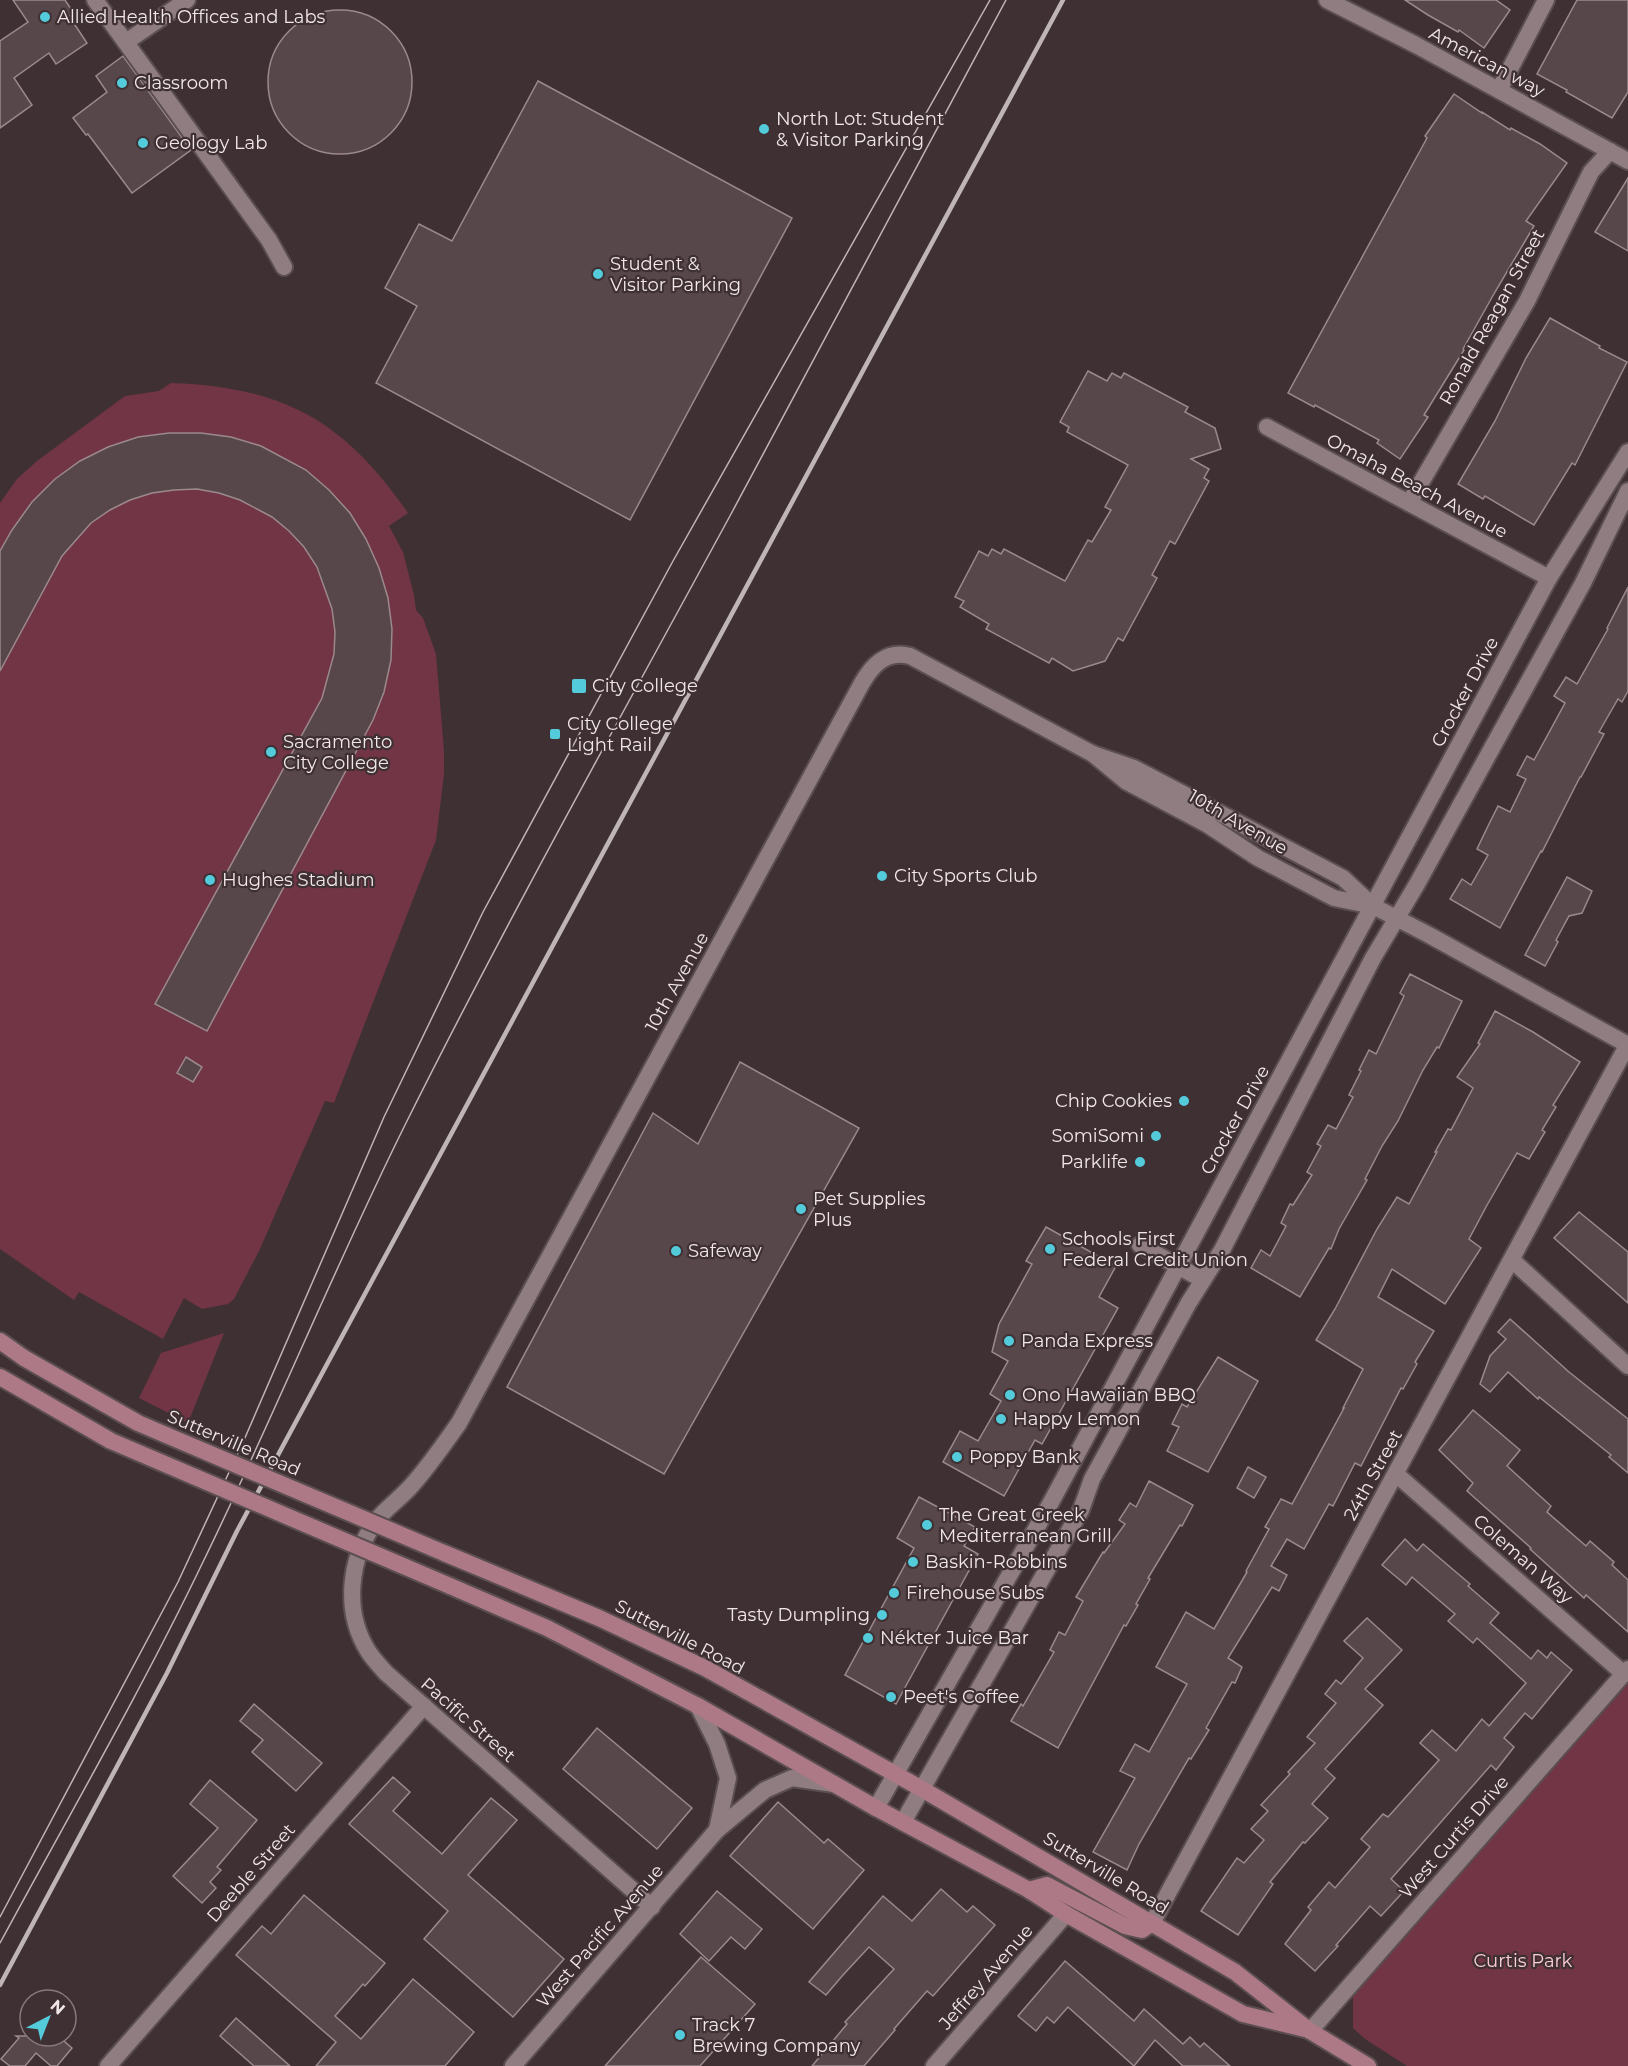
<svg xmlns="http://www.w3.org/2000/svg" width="1628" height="2066" font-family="Montserrat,sans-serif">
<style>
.green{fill:#713545}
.building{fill:#57474a;stroke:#9b898d;stroke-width:1.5}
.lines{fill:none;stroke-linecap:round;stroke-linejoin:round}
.minor-casing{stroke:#5a4e51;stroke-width:20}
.tertiary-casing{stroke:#5a4e51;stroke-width:20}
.secondary-casing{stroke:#5a4e51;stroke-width:20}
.minor{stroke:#8f7d81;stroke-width:16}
.tertiary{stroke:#8f7d81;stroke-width:16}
.secondary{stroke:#ae7987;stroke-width:16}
.tram{stroke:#bfb4b6;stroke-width:1.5}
.rail{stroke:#bfb4b6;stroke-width:4.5}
.secondary-bridge-casing{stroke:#5a4e51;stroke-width:20;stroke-linecap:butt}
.secondary-bridge{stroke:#ae7987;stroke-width:16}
.poi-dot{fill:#53cbdb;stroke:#3f3033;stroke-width:2}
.labels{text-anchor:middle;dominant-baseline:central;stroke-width:4.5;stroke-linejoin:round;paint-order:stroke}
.poi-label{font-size:18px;fill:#f1e7e9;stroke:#3f3033;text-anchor:start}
.street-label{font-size:18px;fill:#f1e7e9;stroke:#3f3033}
.park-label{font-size:18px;fill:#fbccd6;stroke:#3f3033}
</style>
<rect width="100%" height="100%" fill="#3f3033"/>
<g class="green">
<path d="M171,383C284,387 344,421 408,513L389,526L403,552L414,595L416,610L423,618L436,654L444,751V774L436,840L334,1103L325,1101L259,1251L234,1299L228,1304L202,1309L184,1298L163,1339L79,1292L74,1300L0,1249V503L17,479L37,461L125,396L159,391Z"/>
<polygon points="224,1333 188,1423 139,1398 161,1353"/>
<polygon points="1628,1682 1628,2066 1407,2066 1365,2039 1353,2028 1353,1996"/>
</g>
<g class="building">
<polygon points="13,0 65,0 73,12 69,16 87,43 56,64 49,53 14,78 32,105 0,128 0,41 28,22"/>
<polygon points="1405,0 1496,0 1510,10 1484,48 1459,30 1458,32 1428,15"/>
<polygon points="1577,0 1628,0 1628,92 1612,118 1566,92 1567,90 1537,74"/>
<circle cx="340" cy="82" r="72"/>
<polygon points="123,56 191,150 132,193 88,134 86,135 73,118 107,92 96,76"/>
<polygon points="538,81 792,218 630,520 376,383 417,306 385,288 419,224 452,241"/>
<polygon points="1454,94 1482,113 1482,112 1510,130 1511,128 1540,144 1567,163 1526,221 1534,226 1495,292 1463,349 1464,350 1424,415 1428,417 1400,459 1377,443 1379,440 1315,405 1314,407 1288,393 1427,138 1425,136"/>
<polygon points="1628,178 1628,251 1595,232"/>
<polygon points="1550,318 1600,346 1599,348 1627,362 1575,465 1572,463 1534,525 1485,496 1483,499 1458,484 1495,421 1526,358"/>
<polygon points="1088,371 1107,381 1112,373 1121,378 1124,373 1188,407 1185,412 1215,428 1221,449 1191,459 1209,469 1204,478 1209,481 1175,544 1170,541 1152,575 1157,578 1123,641 1118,638 1105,661 1073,671 1052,658 1049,663 986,629 989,624 960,607 964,601 955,597 979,551 988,556 992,549 1001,554 1004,549 1065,581 1088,540 1092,542 1111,510 1105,507 1128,465 1067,432 1069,427 1060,422"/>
<polygon points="169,433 201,433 231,437 261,446 306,470 329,490 350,513 366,539 379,568 388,598 392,629 391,660 384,692 373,720 207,1031 155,1004 322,698 334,654 335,632 332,609 317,567 304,547 289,531 272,517 240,500 219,493 197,489 174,490 152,493 130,500 110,510 91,523 62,556 0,671 0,551 12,530 32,502 55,479 80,461 108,447 138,437"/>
<polygon points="1628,587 1628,691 1622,702 1618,699 1599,732 1604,734 1581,777 1580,777 1542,852 1541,851 1500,928 1450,899 1462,879 1471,885 1488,855 1477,849 1489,824 1498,806 1510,812 1526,779 1517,775 1527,756 1534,760 1565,703 1554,696 1566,677 1577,684 1608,629 1607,628"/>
<polygon points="1567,877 1592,891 1582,913 1569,916 1556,940 1558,942 1545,966 1525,955"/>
<polygon points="1410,974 1462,1001 1439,1048 1437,1047 1423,1070 1398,1121 1382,1146 1365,1179 1367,1180 1339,1229 1331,1249 1329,1248 1300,1297 1251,1268 1261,1250 1270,1256 1286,1226 1281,1223 1290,1204 1293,1205 1312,1175 1307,1172 1321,1146 1317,1144 1328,1125 1336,1129 1353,1097 1349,1095 1361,1071 1359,1070 1369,1050 1376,1054 1404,996 1400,993"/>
<polygon points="1495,1011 1533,1032 1580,1062 1553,1105 1556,1107 1542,1130 1545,1132 1529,1159 1517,1153 1486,1207 1469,1239 1481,1248 1445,1304 1392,1269 1378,1297 1434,1331 1415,1362 1417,1364 1403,1389 1401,1388 1361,1466 1355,1463 1333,1506 1329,1504 1304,1549 1287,1539 1271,1566 1287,1575 1279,1591 1272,1587 1228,1658 1242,1667 1235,1683 1232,1682 1206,1728 1209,1730 1191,1759 1189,1758 1139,1844 1127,1870 1093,1852 1135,1778 1120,1771 1135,1744 1149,1752 1187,1684 1156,1667 1186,1612 1214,1629 1247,1572 1246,1571 1269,1529 1265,1527 1281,1499 1292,1504 1344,1408 1343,1408 1363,1369 1316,1340 1335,1309 1377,1229 1397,1197 1409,1204 1437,1152 1435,1152 1448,1129 1451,1130 1473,1088 1457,1077 1480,1044 1478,1043"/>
<polygon points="186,1057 202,1067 193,1082 177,1073"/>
<polygon points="740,1062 859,1128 664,1474 507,1387 653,1113 698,1144"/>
<polygon points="1579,1212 1628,1252 1628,1303 1554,1238"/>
<polygon points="1046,1227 1116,1266 1099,1297 1118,1308 1042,1444 1035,1440 1004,1496 943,1462 960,1431 978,1441 1001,1401 990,1394 1008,1361 992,1352 999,1324 1032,1264 1026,1261"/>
<polygon points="1510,1319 1569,1372 1628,1419 1628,1473 1609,1457 1611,1455 1539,1397 1538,1399 1508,1372 1490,1392 1480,1384 1490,1356 1506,1339 1498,1332"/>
<polygon points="1218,1357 1258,1381 1208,1472 1167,1451 1179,1427 1172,1424 1182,1404 1187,1407"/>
<polygon points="1473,1410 1520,1450 1507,1466 1551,1506 1547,1512 1586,1546 1590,1541 1614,1562 1612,1565 1628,1580 1628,1632 1586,1595 1584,1598 1530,1549 1531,1548 1467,1491 1473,1483 1439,1450"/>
<polygon points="1248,1467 1266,1477 1254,1498 1237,1488"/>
<polygon points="1149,1481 1193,1505 1182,1526 1180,1525 1148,1578 1150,1579 1136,1604 1138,1605 1126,1626 1124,1625 1058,1748 1011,1721 1021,1704 1023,1706 1054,1652 1050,1650 1059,1632 1065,1635 1083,1601 1076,1597 1103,1552 1104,1553 1125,1524 1119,1520 1130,1503 1136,1507"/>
<polygon points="919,1497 975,1527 964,1546 978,1554 896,1704 845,1675 914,1548 897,1538"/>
<polygon points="1405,1539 1417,1551 1423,1544 1470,1584 1468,1586 1499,1613 1490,1623 1531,1659 1538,1650 1547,1658 1551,1652 1572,1670 1532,1719 1525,1713 1504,1738 1514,1747 1496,1770 1491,1765 1391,1879 1404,1891 1381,1916 1370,1906 1336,1945 1338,1946 1315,1971 1285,1944 1311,1910 1308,1907 1329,1882 1335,1888 1370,1847 1361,1839 1383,1814 1388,1817 1439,1760 1420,1743 1432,1730 1456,1751 1482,1719 1489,1726 1526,1683 1477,1638 1473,1643 1448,1621 1455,1614 1412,1577 1406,1585 1382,1565"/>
<polygon points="1367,1618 1402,1650 1365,1689 1383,1705 1325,1769 1335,1778 1312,1804 1328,1818 1305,1843 1303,1842 1270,1882 1273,1884 1238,1935 1201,1911 1237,1858 1244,1863 1264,1840 1251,1829 1268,1811 1261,1805 1290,1774 1288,1772 1315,1743 1307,1737 1336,1703 1325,1694 1336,1680 1341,1684 1363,1658 1344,1641"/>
<polygon points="254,1704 322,1763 296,1791 252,1752 263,1740 240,1721"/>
<polygon points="597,1728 692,1808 657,1849 563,1769"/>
<polygon points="393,1777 410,1792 393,1811 442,1854 491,1798 517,1820 468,1875 564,1959 513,2017 424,1939 448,1911 349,1824"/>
<polygon points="210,1780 257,1820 217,1867 221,1870 210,1882 216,1888 202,1903 173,1876 218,1828 190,1804"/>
<polygon points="778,1802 824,1843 828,1839 864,1870 813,1929 730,1856"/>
<polygon points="941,1889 967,1912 973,1906 995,1925 933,1996 927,1991 894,2029 895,2030 864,2066 812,2066 847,2024 845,2022 894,1969 869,1947 843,1975 826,1995 809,1982 883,1896 912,1921"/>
<polygon points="717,1891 762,1929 745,1949 731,1937 709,1961 680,1934"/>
<polygon points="304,1895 385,1963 365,1986 363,1984 335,2016 361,2039 413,1979 474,2032 445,2066 316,2066 336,2042 236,1955 262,1926 271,1934"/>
<polygon points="701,1957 755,2004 700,2066 605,2066"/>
<polygon points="1065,1961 1134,2021 1144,2009 1183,2044 1190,2037 1200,2047 1204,2043 1230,2066 1183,2066 1155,2040 1134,2066 1068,2007 1054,2023 1047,2017 1036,2031 1018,2016"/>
<polygon points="236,2018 290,2066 254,2066 220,2036"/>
<polygon points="16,2036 58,2036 72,2048 57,2066 51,2066 36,2053 25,2066 10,2066 1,2059 19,2038"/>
</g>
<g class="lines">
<g class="minor-casing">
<g id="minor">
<polyline points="95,0 269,240 284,267"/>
<polyline points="1327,0 1416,45 1628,161"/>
<polyline points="126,42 187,0"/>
<polyline points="1499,90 1546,0"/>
<polyline points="1267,427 1549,578"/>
<polyline points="1409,503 1527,301 1591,172 1610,151"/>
<polyline points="1373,906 1343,878 1134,768 1093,754 1127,782 1208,825 1258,858 1334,898 1373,906 1429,935 1628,1045"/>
<polyline points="1140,1245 1203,1280"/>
<polyline points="1512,1260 1628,1366"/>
<polyline points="1396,1474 1624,1674"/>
<polyline points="698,1706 717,1744 728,1778 717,1830"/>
<path d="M652,1907L386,1673C380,1666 373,1659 368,1651C343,1611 349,1558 376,1521C386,1508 401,1498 412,1485C429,1466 444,1444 459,1423L862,683C873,664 887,650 910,656L1093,754"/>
<polyline points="1152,1923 1628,1044"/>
<polyline points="1310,2031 1628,1669"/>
<polyline points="108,2066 424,1706"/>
<polyline points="513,2066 717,1830 765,1790 792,1778 834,1784"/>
<polyline points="934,2066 1066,1914"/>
</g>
</g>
<g class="tertiary-casing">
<g id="tertiary">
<polyline points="876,1808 1049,1506 1549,578 1628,452"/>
<polyline points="903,1822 1081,1510 1092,1479 1188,1304 1222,1250 1373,958 1417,884 1583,583 1628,491"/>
</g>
</g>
<g class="secondary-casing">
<g id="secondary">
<polyline points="0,1341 24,1358 138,1423 166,1435"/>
<polyline points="0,1377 111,1441"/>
<polyline points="444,1553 599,1618 705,1668 922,1789 1235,1972 1310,2031 1368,2066"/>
<polyline points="450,1586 547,1628 698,1706 876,1808 1029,1890 1066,1914 1243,2014 1305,2029"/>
<polyline points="1029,1890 1047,1885 1125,1926 1142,1930 1152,1923"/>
</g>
</g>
<use href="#minor" class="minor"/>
<use href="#tertiary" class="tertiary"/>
<use href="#secondary" class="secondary"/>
<g class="tram">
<polyline points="0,1917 178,1582 244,1440 384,1117 483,912 673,561 990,0"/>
<path d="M0,1943C68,1817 140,1693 202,1564C273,1419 333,1270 405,1125C508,918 621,717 731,514C824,343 914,171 1006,0"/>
</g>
<polyline class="rail" points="0,1985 167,1673 237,1531 1063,0"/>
<g class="secondary-bridge-casing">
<g id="secondary-bridge">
<polyline points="166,1435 444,1553"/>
<polyline points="111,1441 450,1586"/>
</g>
</g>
<use href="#secondary-bridge" class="secondary-bridge"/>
</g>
<g class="poi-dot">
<circle cx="45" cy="17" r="6"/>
<circle cx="122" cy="83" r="6"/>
<circle cx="764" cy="129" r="6"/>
<circle cx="143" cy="143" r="6"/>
<circle cx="598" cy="274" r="6"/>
<rect x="571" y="678" width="16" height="16" rx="3"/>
<rect x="549" y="728" width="12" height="12" rx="3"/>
<circle cx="271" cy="752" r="6"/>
<circle cx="882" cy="876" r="6"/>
<circle cx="210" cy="880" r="6"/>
<circle cx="1184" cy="1101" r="6"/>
<circle cx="1156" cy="1136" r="6"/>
<circle cx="1140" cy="1162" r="6"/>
<circle cx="801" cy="1209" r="6"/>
<circle cx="1050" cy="1249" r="6"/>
<circle cx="676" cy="1251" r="6"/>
<circle cx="1009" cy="1341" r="6"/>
<circle cx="1010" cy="1395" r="6"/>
<circle cx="1001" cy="1419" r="6"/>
<circle cx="957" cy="1457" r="6"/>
<circle cx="927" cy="1525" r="6"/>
<circle cx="913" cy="1562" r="6"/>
<circle cx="894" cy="1593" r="6"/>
<circle cx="882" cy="1615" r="6"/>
<circle cx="868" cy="1638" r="6"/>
<circle cx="891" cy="1697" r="6"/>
<circle cx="680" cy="2035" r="6"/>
</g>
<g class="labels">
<g class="poi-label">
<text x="57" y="17">Allied Health Offices and Labs</text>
<text x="134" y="83">Classroom</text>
<text x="776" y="119">North Lot: Student<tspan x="776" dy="21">&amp; Visitor Parking</tspan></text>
<text x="155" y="143">Geology Lab</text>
<text x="610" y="264">Student &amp;<tspan x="610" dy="21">Visitor Parking</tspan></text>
<text x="592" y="686">City College</text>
<text x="567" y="724">City College<tspan x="567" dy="21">Light Rail</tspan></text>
<text x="283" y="742">Sacramento<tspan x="283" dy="21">City College</tspan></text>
<text x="894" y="876">City Sports Club</text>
<text x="222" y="880">Hughes Stadium</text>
<text x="1172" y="1101" text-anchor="end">Chip Cookies</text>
<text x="1144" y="1136" text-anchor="end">SomiSomi</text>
<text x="1128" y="1162" text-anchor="end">Parklife</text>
<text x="813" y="1199">Pet Supplies<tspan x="813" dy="21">Plus</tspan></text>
<text x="1062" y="1239">Schools First<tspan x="1062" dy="21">Federal Credit Union</tspan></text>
<text x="688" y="1251">Safeway</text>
<text x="1021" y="1341">Panda Express</text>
<text x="1022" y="1395">Ono Hawaiian BBQ</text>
<text x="1013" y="1419">Happy Lemon</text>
<text x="969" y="1457">Poppy Bank</text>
<text x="939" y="1515">The Great Greek<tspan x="939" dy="21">Mediterranean Grill</tspan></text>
<text x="925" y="1562">Baskin-Robbins</text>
<text x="906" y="1593">Firehouse Subs</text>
<text x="870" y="1615" text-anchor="end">Tasty Dumpling</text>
<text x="880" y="1638">Nékter Juice Bar</text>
<text x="903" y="1697">Peet's Coffee</text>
<text x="692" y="2025">Track 7<tspan x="692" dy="21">Brewing Company</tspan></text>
</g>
<g class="street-label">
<text transform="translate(1487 62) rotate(28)">American way</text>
<text transform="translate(1492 317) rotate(-61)">Ronald Reagan Street</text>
<text transform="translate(1417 486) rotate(28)">Omaha Beach Avenue</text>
<text transform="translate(1465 692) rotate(-62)">Crocker Drive</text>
<text transform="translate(1238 822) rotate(30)">10th Avenue</text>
<text transform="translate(677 982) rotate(-61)">10th Avenue</text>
<text transform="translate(1235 1120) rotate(-61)">Crocker Drive</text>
<text transform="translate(234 1443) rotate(23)">Sutterville Road</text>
<text transform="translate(1373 1475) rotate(-61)">24th Street</text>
<text transform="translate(1523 1559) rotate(41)">Coleman Way</text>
<text transform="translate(680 1637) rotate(27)">Sutterville Road</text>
<text transform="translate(468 1720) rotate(41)">Pacific Street</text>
<text transform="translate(1454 1837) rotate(-49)">West Curtis Drive</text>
<text transform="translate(251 1873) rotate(-49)">Deeble Street</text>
<text transform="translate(1106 1873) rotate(31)">Sutterville Road</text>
<text transform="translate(600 1936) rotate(-49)">West Pacific Avenue</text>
<text transform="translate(986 1977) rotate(-49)">Jeffrey Avenue</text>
</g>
<g class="park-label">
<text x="1523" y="1961">Curtis Park</text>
</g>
</g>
<g transform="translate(48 2018) rotate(42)"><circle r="28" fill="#3f3033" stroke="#86797c" stroke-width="1.5"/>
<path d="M0-4.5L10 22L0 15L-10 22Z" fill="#53cbdb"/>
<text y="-9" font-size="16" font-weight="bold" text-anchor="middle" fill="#f1e7e9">N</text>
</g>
</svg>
